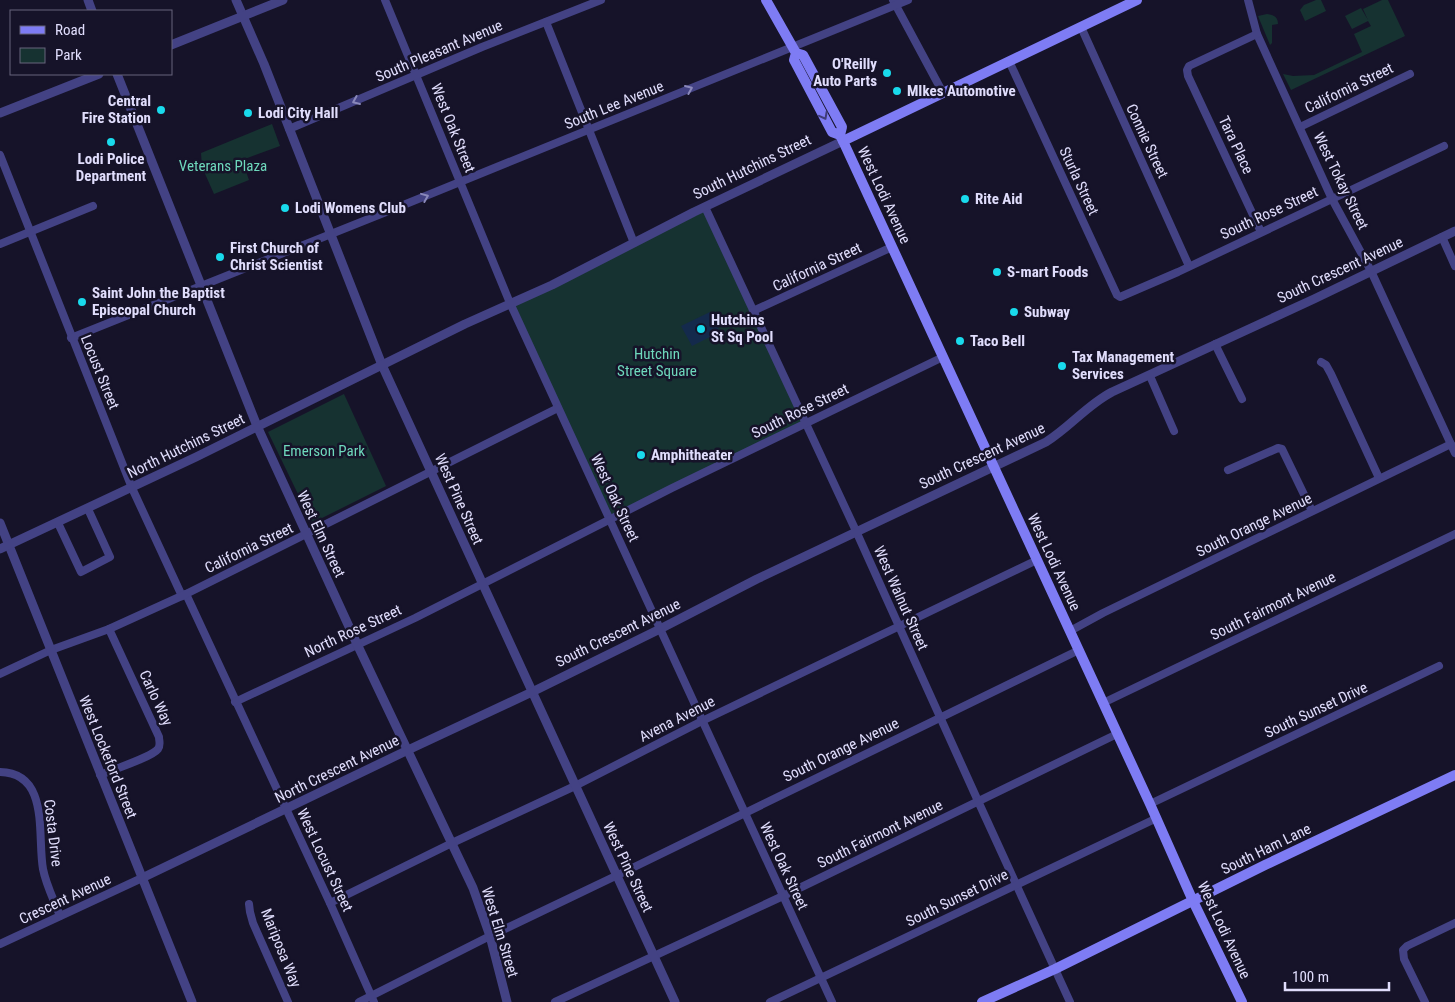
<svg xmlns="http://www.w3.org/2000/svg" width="1455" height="1002" font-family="'Roboto Condensed',sans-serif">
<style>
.green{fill:#163231}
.water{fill:#142a4c}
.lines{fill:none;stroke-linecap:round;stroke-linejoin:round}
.minor{stroke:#434284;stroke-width:8}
.tertiary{stroke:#434284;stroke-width:9}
.secondary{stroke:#7e7cf4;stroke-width:10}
.oneway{stroke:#8a88ba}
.oneway2{stroke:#403d7a}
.poi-dot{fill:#19daec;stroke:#161329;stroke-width:2}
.labels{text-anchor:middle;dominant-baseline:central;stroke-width:5;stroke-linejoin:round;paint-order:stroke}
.street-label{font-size:15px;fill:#e0ddfc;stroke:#161329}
.poi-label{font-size:15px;font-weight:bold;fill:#e0ddfc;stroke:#161329;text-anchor:start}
.park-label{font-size:15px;fill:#6ed8bc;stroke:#161329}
</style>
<rect width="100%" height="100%" fill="#161329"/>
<g class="green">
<polygon points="1316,0 1321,0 1326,11 1305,21 1300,10 1304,5"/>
<polygon points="1382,0 1388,0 1405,36 1291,90 1283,74 1293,76 1314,75 1362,52 1354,34 1371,26 1368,21 1352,29 1345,16 1361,8 1368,20 1363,9"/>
<path d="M1267,14C1274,15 1278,17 1278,24L1272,25V43L1270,45L1258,16Z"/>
<polygon points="272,124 280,146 242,160 249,180 214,194 202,167 201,153"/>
<polygon points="705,207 805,423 610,520 510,303"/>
<polygon points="344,394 386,486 312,523 268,432"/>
</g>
<polygon class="water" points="710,312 720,332 692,346 681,326"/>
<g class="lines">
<g class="minor">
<polyline points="385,0 510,303 832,1002"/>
<polyline points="893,0 943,93"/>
<polyline points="1248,0 1257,34 1332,199 1371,271 1455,453"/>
<polyline points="546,22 634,243"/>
<polyline points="1081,27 1189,266"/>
<polyline points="1257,34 1189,66 1187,70 1188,76 1261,232"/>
<polyline points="1009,61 1117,295 1120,297 1178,272 1444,146"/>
<polyline points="1300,127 1410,74"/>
<polyline points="289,129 482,47 601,0"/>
<polyline points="0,155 132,488 182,596"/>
<polyline points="705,207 856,531 978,801 1070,1002"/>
<polyline points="1442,237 1455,266"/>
<polyline points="0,244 93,206"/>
<polyline points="753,311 892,247"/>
<polyline points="71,338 396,208 908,0"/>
<polyline points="1215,344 1242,399"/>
<polyline points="1321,362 1326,365 1331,374 1379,478"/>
<polyline points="1150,376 1174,431"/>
<polyline points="1228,470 1278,448 1282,449 1312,511"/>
<polyline points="58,523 81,572 110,557 88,509"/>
<polyline points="186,594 330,903 374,1002"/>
<polyline points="1070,631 1103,613 1451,444"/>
<polyline points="0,674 51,650 109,629 186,594 558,408"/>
<polyline points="235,702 415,618 672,488 943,357"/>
<polyline points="1103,703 1455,534"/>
<path d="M0,772C50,773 37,835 43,869C46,885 54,900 60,916"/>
<path d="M100,775C112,770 152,757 158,749C161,745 159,741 159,737L109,629"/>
<polyline points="1150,804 1439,666"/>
<polyline points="330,903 452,843 575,786 702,721 1037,560"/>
<polyline points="249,904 250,912 253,923 288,1002"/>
<polyline points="0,944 142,878"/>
<polyline points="359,1002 486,938 624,872 1079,650"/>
<polyline points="555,1002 783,896 1117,734"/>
<polyline points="770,1002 1157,818"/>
<polyline points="1425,1002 1404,959 1403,950 1407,946 1455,923"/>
</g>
<g class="tertiary">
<polyline points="88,0 92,11"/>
<polyline points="236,0 264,64 382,365 675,1002"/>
<polyline points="171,45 283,0"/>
<polyline points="117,74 257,426 357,644 473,888 490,936 507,1002"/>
<polyline points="0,113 99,74"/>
<polyline points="0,523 192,1002"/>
<polyline points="0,549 196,457 465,324 552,285 694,212 843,141"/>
<path d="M142,878L408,750L532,692L660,629L757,579L1046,442C1070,427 1087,405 1112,392L1314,299L1455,231"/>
</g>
<g class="secondary">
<polyline points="766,0 796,53 794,60 832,132 840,135 843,141 1150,804 1193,901 1242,1002"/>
<polyline points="796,53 803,55 842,127 840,135"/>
<polyline points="843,141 1137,0"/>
<polyline points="982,1002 1055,969 1265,865 1455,775"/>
</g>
</g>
<defs><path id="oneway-chevron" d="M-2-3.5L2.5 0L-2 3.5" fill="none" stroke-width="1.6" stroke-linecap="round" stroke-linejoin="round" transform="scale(1.25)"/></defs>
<g class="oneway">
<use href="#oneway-chevron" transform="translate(689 89) rotate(-23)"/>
<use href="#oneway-chevron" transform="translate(356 101) rotate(157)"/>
<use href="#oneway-chevron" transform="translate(425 197) rotate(-22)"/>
</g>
<use class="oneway2" href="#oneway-chevron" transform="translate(824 116) rotate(62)"/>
<g class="poi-dot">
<circle cx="887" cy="73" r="5"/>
<circle cx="897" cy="91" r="5"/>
<circle cx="161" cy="110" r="5"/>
<circle cx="248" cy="113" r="5"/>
<circle cx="111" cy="142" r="5"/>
<circle cx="965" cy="199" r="5"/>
<circle cx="285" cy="208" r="5"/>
<circle cx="220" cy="257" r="5"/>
<circle cx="997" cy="272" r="5"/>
<circle cx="82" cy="302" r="5"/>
<circle cx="1014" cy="312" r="5"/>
<circle cx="701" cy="329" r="5"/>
<circle cx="960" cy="341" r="5"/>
<circle cx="1062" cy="366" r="5"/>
<circle cx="641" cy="455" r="5"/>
</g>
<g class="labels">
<g class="street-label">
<text transform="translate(439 51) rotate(-23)">South Pleasant Avenue</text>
<text transform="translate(1349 88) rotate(-26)">California Street</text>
<text transform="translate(614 105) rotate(-22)">South Lee Avenue</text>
<text transform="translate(453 128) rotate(68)">West Oak Street</text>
<text transform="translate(1147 141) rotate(65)">Connie Street</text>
<text transform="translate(1236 145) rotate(65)">Tara Place</text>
<text transform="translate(752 167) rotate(-26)">South Hutchins Street</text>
<text transform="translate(1079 181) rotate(65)">Sturla Street</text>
<text transform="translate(1341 181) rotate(64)">West Tokay Street</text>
<text transform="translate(884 195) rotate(65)">West Lodi Avenue</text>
<text transform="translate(1269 213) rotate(-25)">South Rose Street</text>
<text transform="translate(817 267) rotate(-25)">California Street</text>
<text transform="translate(1340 270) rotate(-25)">South Crescent Avenue</text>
<text transform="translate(100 372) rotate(68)">Locust Street</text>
<text transform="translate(800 411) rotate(-26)">South Rose Street</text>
<text transform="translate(186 446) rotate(-26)">North Hutchins Street</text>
<text transform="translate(982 456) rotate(-25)">South Crescent Avenue</text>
<text transform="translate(615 498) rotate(65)">West Oak Street</text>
<text transform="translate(459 499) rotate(66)">West Pine Street</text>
<text transform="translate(1254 525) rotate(-26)">South Orange Avenue</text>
<text transform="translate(321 534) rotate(65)">West Elm Street</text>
<text transform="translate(249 548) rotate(-26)">California Street</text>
<text transform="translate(1054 562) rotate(65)">West Lodi Avenue</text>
<text transform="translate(901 598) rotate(66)">West Walnut Street</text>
<text transform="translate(1273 606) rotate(-26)">South Fairmont Avenue</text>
<text transform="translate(353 631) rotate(-25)">North Rose Street</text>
<text transform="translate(618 633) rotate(-26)">South Crescent Avenue</text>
<text transform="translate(156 698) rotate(65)">Carlo Way</text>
<text transform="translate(1316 710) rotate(-25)">South Sunset Drive</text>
<text transform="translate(677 719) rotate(-27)">Avena Avenue</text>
<text transform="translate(841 750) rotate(-26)">South Orange Avenue</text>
<text transform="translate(108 757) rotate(68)">West Lockeford Street</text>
<text transform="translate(337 769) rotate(-26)">North Crescent Avenue</text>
<text transform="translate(53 833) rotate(83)">Costa Drive</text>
<text transform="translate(880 834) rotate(-26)">South Fairmont Avenue</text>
<text transform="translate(1266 849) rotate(-26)">South Ham Lane</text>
<text transform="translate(325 860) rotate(65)">West Locust Street</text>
<text transform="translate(784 866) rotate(65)">West Oak Street</text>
<text transform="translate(628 867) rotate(65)">West Pine Street</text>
<text transform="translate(957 898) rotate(-26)">South Sunset Drive</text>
<text transform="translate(65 899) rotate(-25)">Crescent Avenue</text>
<text transform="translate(1224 930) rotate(65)">West Lodi Avenue</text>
<text transform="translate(500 932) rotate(73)">West Elm Street</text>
<text transform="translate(281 948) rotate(68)">Mariposa Way</text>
</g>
<g class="poi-label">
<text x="877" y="64" text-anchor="end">O'Reilly<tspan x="877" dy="17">Auto Parts</tspan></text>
<text x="907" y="91">MIkes Automotive</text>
<text x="151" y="101" text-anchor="end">Central<tspan x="151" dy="17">Fire Station</tspan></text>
<text x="258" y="113">Lodi City Hall</text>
<text x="111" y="159" text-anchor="middle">Lodi Police<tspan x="111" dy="17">Department</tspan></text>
<text x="975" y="199">Rite Aid</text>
<text x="295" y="208">Lodi Womens Club</text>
<text x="230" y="248">First Church of<tspan x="230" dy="17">Christ Scientist</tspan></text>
<text x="1007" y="272">S-mart Foods</text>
<text x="92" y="293">Saint John the Baptist<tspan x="92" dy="17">Episcopal Church</tspan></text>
<text x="1024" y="312">Subway</text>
<text x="711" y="320">Hutchins<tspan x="711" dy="17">St Sq Pool</tspan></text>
<text x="970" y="341">Taco Bell</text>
<text x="1072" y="357">Tax Management<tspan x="1072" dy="17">Services</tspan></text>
<text x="651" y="455">Amphitheater</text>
</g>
<g class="park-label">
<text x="223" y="166">Veterans Plaza</text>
<text x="657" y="354">Hutchin<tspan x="657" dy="17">Street Square</tspan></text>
<text x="324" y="451">Emerson Park</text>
</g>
</g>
<rect x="10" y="10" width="162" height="65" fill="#161329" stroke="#67647d"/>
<rect x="20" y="26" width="25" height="8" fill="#7e7cf4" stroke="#67647d"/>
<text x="55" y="35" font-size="15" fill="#e0ddfc">Road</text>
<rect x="20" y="48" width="25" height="15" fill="#163231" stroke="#67647d"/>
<text x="55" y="60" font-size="15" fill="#e0ddfc">Park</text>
<path d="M1285 982v8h104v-8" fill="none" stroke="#e0ddfc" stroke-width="2.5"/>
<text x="1292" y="982" font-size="15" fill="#e0ddfc" stroke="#161329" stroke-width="4" paint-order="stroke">100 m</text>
</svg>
